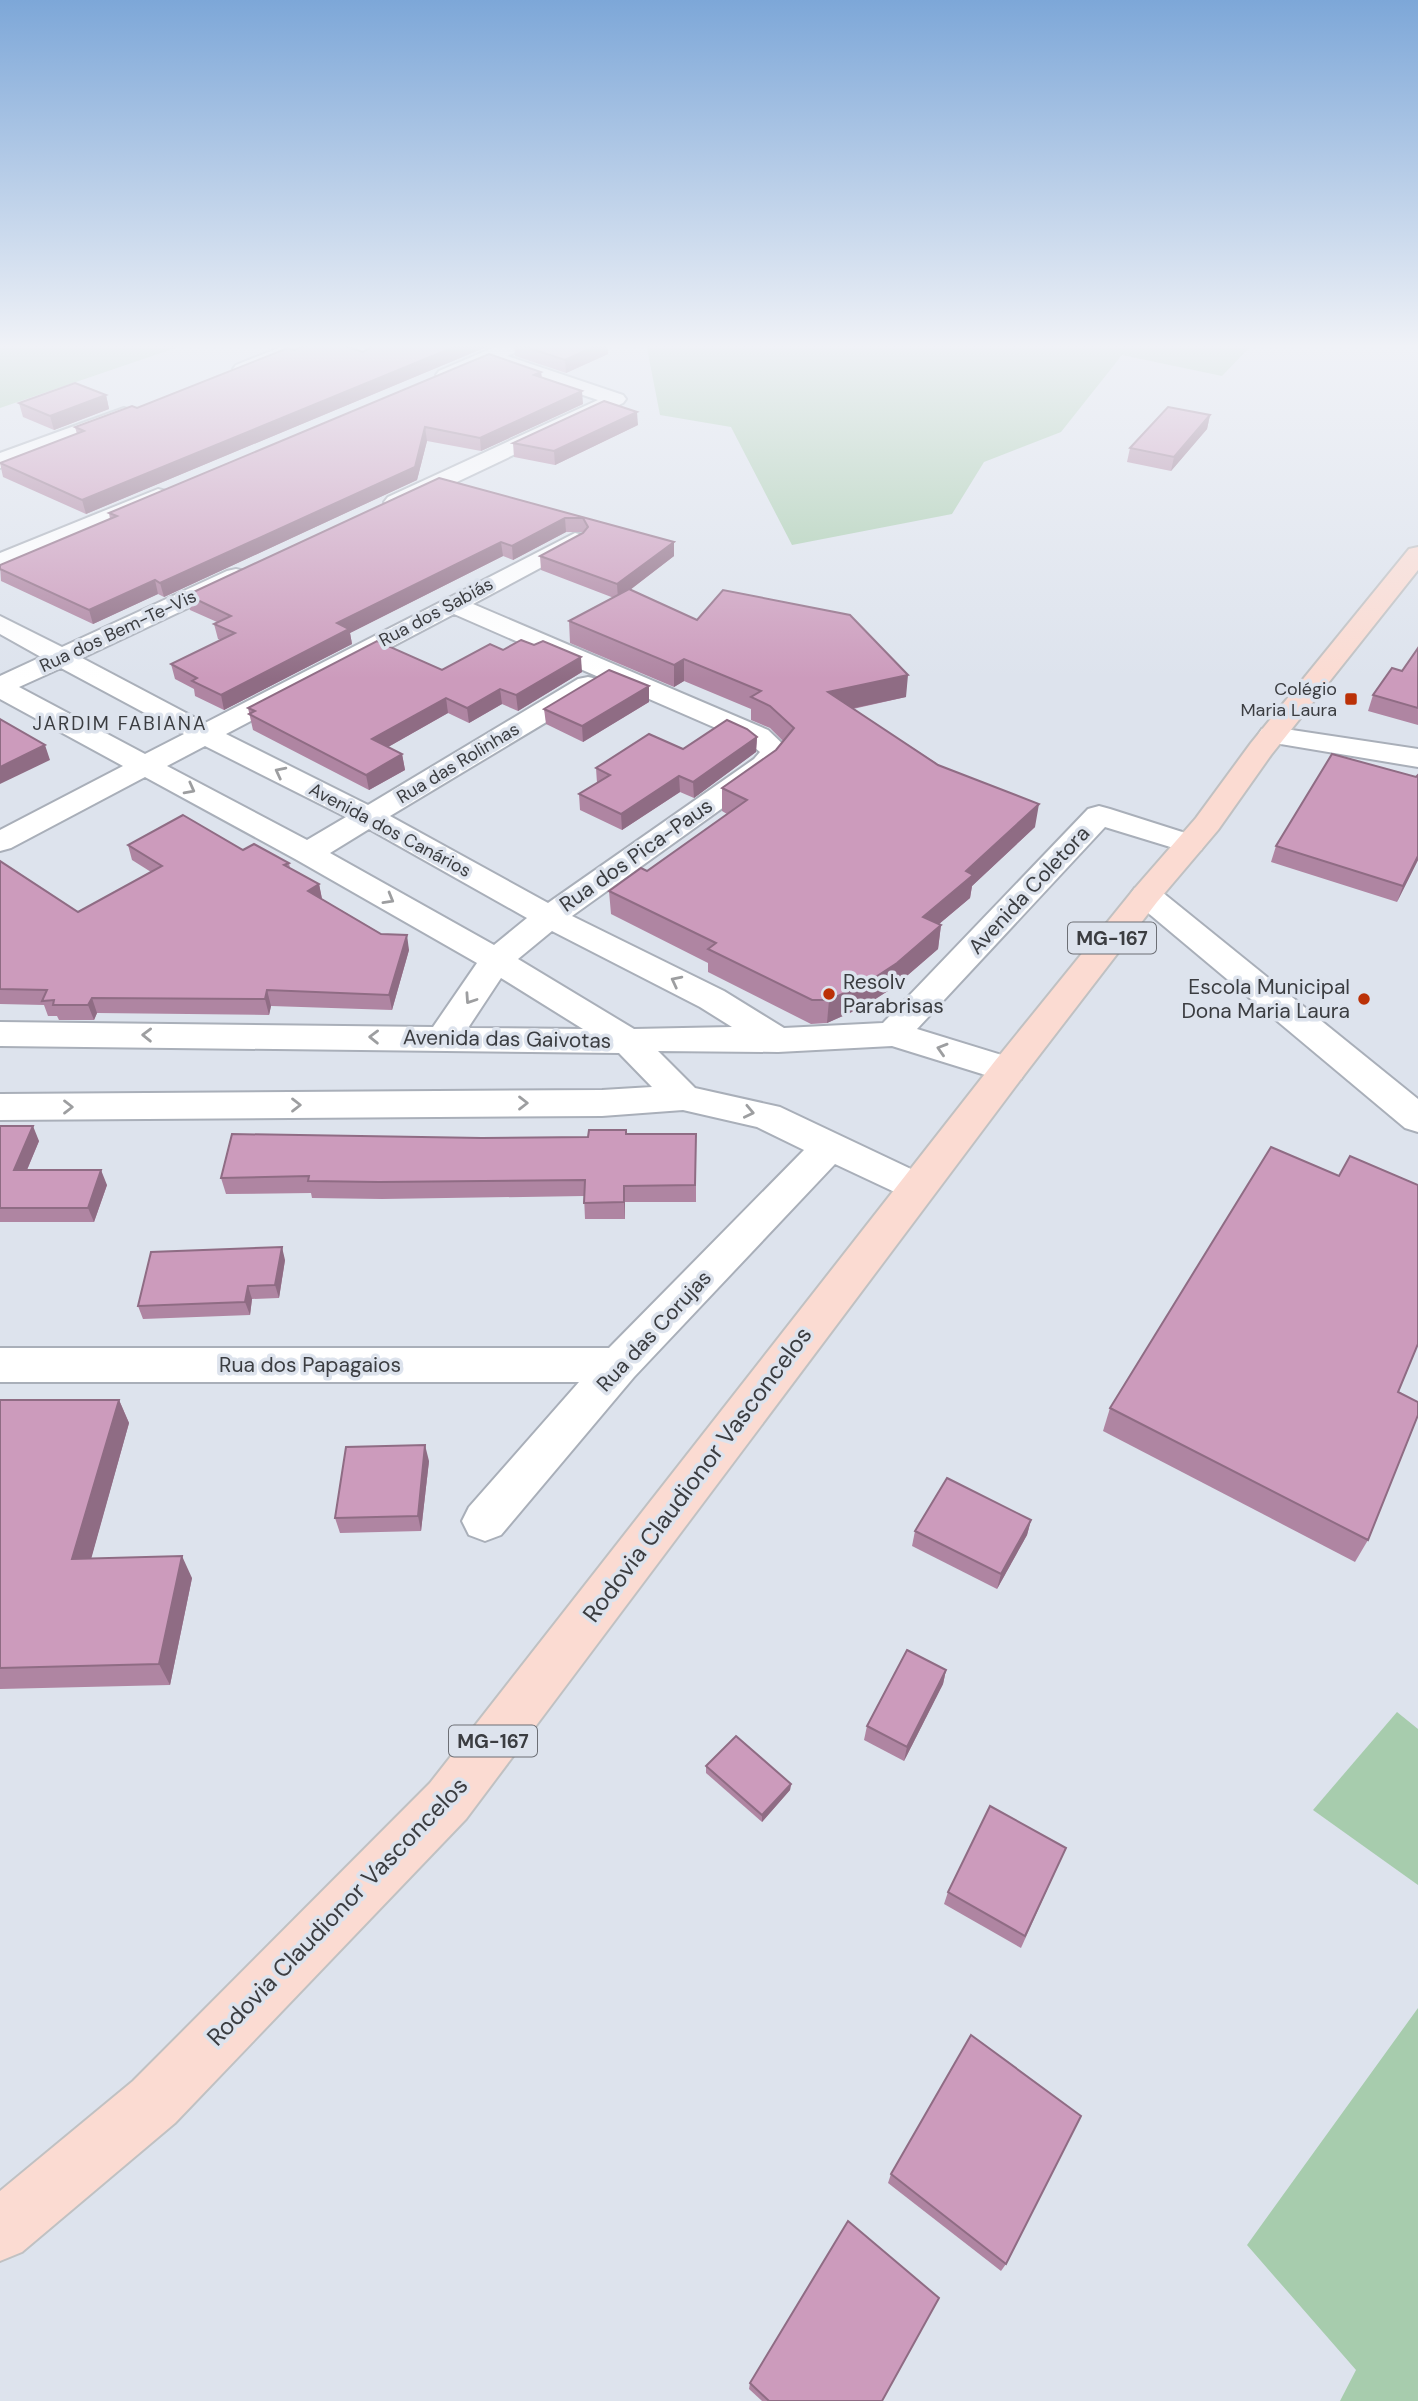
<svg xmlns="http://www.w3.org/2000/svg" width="1418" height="2401" font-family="'DM Sans',sans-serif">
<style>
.green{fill:#a7ccad}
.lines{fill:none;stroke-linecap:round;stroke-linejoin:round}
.minor-casing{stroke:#a9afb9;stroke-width:4}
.tertiary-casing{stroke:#a9afb9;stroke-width:4}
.primary-casing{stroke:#c0c1c2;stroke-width:4}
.minor{fill:#fff;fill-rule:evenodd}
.tertiary{fill:#fff;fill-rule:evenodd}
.primary{fill:#fbdbd2;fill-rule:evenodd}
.wall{fill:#af85a2}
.shaded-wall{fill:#8f6c84}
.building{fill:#cc9bbc;stroke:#8f6c84;stroke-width:2}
.oneway{stroke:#9d9ea0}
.poi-dot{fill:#bb3107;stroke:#dde3ed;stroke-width:2.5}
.labels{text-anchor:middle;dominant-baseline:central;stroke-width:7;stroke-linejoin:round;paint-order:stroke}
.far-street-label{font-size:18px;fill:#3b3d41;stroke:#dde3ed}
.far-poi-label{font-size:18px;fill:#3b3d41;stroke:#dde3ed;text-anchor:end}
.far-neighbourhood-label{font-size:19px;letter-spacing:2px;fill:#3b3d41;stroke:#dde3ed}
.shield{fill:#dde3ed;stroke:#6c6f75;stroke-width:2}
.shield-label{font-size:19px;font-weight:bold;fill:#3b3d41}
.street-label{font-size:21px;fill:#3b3d41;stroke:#dde3ed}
.poi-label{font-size:21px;fill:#3b3d41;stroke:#dde3ed;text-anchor:start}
.near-street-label{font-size:24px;fill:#3b3d41;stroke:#dde3ed}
</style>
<rect width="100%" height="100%" fill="#dde3ed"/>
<g class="green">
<polygon points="0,343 190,343 0,408"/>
<polygon points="646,343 1254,343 1222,376 1122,355 1061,432 984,462 952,514 792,545 731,427 660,415"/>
<polygon points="1397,1712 1418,1729 1418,1885 1313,1810"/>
<polygon points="1418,2008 1418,2401 1340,2401 1356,2370 1247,2245"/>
</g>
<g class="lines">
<g class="minor-casing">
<g id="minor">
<polygon points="291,343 320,343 317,347 250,373 236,373 233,369 236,365"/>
<polygon points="504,343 532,343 529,347 507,356 623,395 626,399 623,403 404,507 388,507 384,502 388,497 598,400 490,364 446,381 439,379 436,375 439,371"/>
<polygon points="124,408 131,410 135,414 131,418 0,468 0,453"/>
<polygon points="158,489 166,491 169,496 166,501 0,569 0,553"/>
<path d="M575,533L583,535L587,540L583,545L473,604L768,730L790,751L774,771L572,916L724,991L784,1028L883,1023L1088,809L1099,806L1110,809L1201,838L1205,844L1201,850L1190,853L1105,827L917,1029L1021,1061L1026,1070L1021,1079L1008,1082L892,1046L778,1052L658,1051L695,1088L780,1107L930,1178L935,1188L930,1198L916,1202L835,1164L634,1377L501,1535L485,1541L469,1535L462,1521L469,1507L579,1382H0V1348H609L804,1150L757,1127L683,1110L602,1116L0,1120V1094L602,1090L652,1087L619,1053L0,1046V1022L433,1027L477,963L297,860L145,777L11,848L0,851V830L123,766L0,699V676L41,657L0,634V616L62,647L227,571L236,569L245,571L248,576L245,581L82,658L205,723ZM454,614L748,742L760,752L754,759L548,903L390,816L598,691L602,685L598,679L588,677L578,679L368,805L226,734ZM61,668L184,734L145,754L19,687ZM205,746L346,817L307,840L167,766ZM369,829L527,918L494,945L330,853ZM552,931L700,1007L732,1027L634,1029L518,959ZM501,978L583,1029L468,1028Z"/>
<polygon points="1272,727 1418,749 1418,767 1262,741 1258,735 1262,729"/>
</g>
</g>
<g class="tertiary-casing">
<polygon id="tertiary" points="1146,885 1157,888 1418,1099 1418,1132 1405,1128 1135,902 1130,895 1135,888"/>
</g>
<g class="primary-casing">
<polygon id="primary" points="1418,547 1418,570 1271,755 1218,830 1157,902 1021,1079 466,1819 175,2123 22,2252 0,2261 0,2191 133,2081 430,1783 995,1061 1135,888 1196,818 1251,743 1409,549"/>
</g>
<use href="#minor" class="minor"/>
<use href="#tertiary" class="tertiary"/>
<use href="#primary" class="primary"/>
</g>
<g class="wall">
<polygon points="377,343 496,343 86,514 3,477 0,463 77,434 75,427 137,408 363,352"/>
<polygon points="514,343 607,343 608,354 566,373 515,356"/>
<polygon points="541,372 542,378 583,404 481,451 427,441 417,480 164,597 158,594 93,624 1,581 0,565 110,519 109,513"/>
<polygon points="106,395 109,409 54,430 23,417 19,403"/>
<polygon points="1210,415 1207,429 1171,471 1127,462 1130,448"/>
<polygon points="638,425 555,465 514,457 513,443"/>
<polygon points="439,478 674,542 674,556 630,590 697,620 906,697 853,709 1035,827 972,886 970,898 939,924 941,925 938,949 894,987 863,1007 827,1023 811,1024 708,972 708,963 611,914 609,891 647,871 727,814 722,811 722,788 776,750 783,741 770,728 751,720 751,709 684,681 674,687 570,643 569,621 614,598 541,570 540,556 584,532 566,532 513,560 503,556 350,633 352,644 224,710 195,696 194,689 175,679 171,664 221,640 218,639 214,624 217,622 190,610 187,595"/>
<polygon points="1418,648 1418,725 1368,711 1373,695 1402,671"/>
<polygon points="503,650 582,672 518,711 502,704 469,723 448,713 388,747 402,754 405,770 369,790 253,730 248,708 442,670"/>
<polygon points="649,702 583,742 546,724 544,709"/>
<polygon points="757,737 756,752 694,798 680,792 622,830 580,810 579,794 597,783 596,768 683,749"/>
<polygon points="1418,775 1418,860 1397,902 1271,862 1276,846 1416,777"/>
<polygon points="128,845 243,850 289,863 290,868 319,884 322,899 409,950 392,1010 271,1006 269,1015 97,1013 94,1020 59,1020 57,1016 48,1016 44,1005 0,1004 0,861 78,912 151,872 132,860"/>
<polygon points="0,1126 39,1141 27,1170 107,1185 94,1222 0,1222"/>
<polygon points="627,1134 696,1134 696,1202 625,1202 625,1219 585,1219 584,1196 382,1199 312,1198 311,1193 226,1194 221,1178 482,1138 588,1137"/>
<polygon points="285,1260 279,1298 252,1299 250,1315 143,1319 138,1306"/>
<polygon points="0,1400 119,1400 129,1423 91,1558 192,1578 170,1685 0,1689"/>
<polygon points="1110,1408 1368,1540 1355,1562 1103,1431"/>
<polygon points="429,1461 421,1531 340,1533 335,1518"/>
<polygon points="1031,1520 1027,1535 997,1589 912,1546 915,1531"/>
<polygon points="946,1670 943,1684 904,1761 864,1740 867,1726"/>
<polygon points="706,1766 791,1784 790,1790 762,1822 706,1773"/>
<polygon points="1060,1861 1021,1948 944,1904 948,1892"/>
<polygon points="891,2174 1006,2264 1001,2271 888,2183"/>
<polygon points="750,2383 882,2401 762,2401 749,2389"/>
</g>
<g class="shaded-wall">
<polygon points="464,343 496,343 86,514 82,500"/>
<polygon points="602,343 607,343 608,354 566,373 565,360"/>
<polygon points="541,372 542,384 534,375"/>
<polygon points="582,391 583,404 481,451 480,438"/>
<polygon points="106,395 109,409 54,430 50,416"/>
<polygon points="637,412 638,425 555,465 554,451"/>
<polygon points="1210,415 1207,429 1171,471 1174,457"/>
<polygon points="425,427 427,441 417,480 164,597 160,583"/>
<polygon points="565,518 566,532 513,560 512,546"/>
<polygon points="501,542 503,556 350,633 352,644 224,710 221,695 337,623"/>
<polygon points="674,542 674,556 618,599 617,584"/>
<polygon points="155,580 158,594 93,624 89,610"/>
<polygon points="581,657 582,672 518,711 516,695"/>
<polygon points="684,659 684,681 674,687 674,665"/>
<polygon points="908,675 906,697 826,714 828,692"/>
<polygon points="649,686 649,702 583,742 582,726"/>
<polygon points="500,689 502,704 469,723 467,708"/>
<polygon points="446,698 448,713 374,755 372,739"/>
<polygon points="757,737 756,752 694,798 693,782"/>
<polygon points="45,745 50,760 0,784 0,767"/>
<polygon points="402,754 405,770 369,790 366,775"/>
<polygon points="679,776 680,792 622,830 621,814"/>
<polygon points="1039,804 1035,827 972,886 970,898 920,940 923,917 966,871"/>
<polygon points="1418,856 1418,860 1397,902 1403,886"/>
<polygon points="319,884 322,899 308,891"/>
<polygon points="941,925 938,949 894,987 863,1007 827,1023 829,1000"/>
<polygon points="407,935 409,950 392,1010 389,995"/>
<polygon points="267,990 271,1006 269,1015 265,999"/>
<polygon points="92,998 97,1013 94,1020 88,1005"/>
<polygon points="33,1126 39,1141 21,1184 14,1170"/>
<polygon points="101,1170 107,1185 94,1222 88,1208"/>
<polygon points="624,1186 625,1202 625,1219 624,1202"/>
<polygon points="282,1247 285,1260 279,1298 275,1285"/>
<polygon points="248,1286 252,1299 250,1315 245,1302"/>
<polygon points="119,1400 129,1423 85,1581 72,1559"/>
<polygon points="425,1445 429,1461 421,1531 418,1516"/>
<polygon points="1031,1520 1027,1535 997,1589 1001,1574"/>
<polygon points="182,1556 192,1578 170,1685 159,1664"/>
<polygon points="946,1670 943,1684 904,1761 907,1747"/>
<polygon points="791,1784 790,1790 762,1822 762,1815"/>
</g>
<g class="building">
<polygon points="312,343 336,343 363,352 377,343 464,343 82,500 0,463 84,431 75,427 132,406 137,408 288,348 294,350"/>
<polygon points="514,343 602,343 565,360"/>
<polygon points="489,354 541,372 534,375 582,391 480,438 425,427 415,467 160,583 155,580 89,610 0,569 0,565 117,516 109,513"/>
<polygon points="75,383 106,395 50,416 19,403"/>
<polygon points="604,401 637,412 554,451 513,443"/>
<polygon points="1168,407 1210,415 1174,457 1130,448"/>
<polygon points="439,478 674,542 617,584 540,556 583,533 588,527 583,518 565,518 512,546 501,542 337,623 349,629 221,695 192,681 197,678 171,664 235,633 214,624 231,616 187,595"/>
<polygon points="629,589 697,620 723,590 850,615 908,675 828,692 938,765 1039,804 966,871 973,875 923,917 941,925 897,963 865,984 829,1000 812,1000 708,949 716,943 609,891 641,868 647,871 747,800 722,788 776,750 794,728 770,706 751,697 761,691 684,659 674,665 569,621"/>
<polygon points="521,640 534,645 543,641 581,657 516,695 500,689 467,708 446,698 372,739 402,754 366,775 249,714 255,711 248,708 377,641 442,670 490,644 503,650"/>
<polygon points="1418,648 1418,708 1373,695 1392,668 1402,671"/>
<polygon points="609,670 649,686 582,726 544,709"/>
<polygon points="0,719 45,745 0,767"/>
<polygon points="727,720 747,729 757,737 693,782 679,776 621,814 579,794 610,775 596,768 649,734 683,749"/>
<polygon points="1332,754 1416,777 1418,775 1418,856 1403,886 1276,846"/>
<polygon points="183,815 243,850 254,844 289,863 284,865 319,884 308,891 381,934 407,935 389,995 267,990 265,999 92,998 88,1005 53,1005 54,1000 42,1001 47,990 0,989 0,861 78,912 162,866 128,845"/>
<polygon points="0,1126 33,1126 14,1170 101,1170 88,1208 0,1208"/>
<polygon points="589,1130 626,1130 626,1134 696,1134 695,1185 624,1186 624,1202 584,1203 585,1180 379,1182 308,1181 309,1176 221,1178 232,1134 482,1138 588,1137"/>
<polygon points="1271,1147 1339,1176 1350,1156 1418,1185 1418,1344 1398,1392 1418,1402 1418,1415 1368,1540 1110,1408"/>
<polygon points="282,1247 275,1285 248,1286 245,1302 138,1306 151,1252"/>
<polygon points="0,1400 119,1400 72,1559 182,1556 159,1664 0,1668"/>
<polygon points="425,1445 418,1516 335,1518 346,1447"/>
<polygon points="947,1478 1031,1520 1001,1574 915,1531"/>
<polygon points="907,1650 946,1670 907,1747 867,1726"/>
<polygon points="736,1736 791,1784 762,1815 706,1766"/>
<polygon points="990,1806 1066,1848 1025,1936 948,1892"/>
<polygon points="971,2035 1081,2116 1006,2264 891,2174"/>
<polygon points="848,2221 939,2298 882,2401 769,2401 750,2383"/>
</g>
<defs><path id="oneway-chevron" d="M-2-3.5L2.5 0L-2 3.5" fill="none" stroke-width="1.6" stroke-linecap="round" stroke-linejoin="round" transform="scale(1.75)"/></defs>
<g class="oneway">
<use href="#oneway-chevron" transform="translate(280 772) rotate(-153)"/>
<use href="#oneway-chevron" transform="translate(190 789) rotate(28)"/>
<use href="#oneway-chevron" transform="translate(389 899) rotate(30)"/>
<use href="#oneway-chevron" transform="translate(676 981) rotate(-153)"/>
<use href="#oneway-chevron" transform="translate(470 999) rotate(124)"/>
<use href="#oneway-chevron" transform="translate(147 1035) rotate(-179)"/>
<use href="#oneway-chevron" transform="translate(374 1037) rotate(-179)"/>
<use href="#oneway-chevron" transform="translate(942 1049) rotate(-163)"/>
<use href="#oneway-chevron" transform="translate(523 1103)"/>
<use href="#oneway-chevron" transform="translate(296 1105)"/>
<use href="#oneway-chevron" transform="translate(68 1107)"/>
<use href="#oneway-chevron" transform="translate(749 1112) rotate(12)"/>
</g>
<linearGradient id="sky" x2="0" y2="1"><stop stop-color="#7da7d8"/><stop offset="0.51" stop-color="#f0f2f7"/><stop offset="1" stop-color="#f0f2f7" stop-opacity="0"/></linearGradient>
<rect width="1418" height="679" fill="url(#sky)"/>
<g class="poi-dot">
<rect x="1344" y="692" width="14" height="14" rx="3.5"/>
<circle cx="829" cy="994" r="7"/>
<circle cx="1364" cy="999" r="7"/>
</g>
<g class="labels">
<g class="far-street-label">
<text transform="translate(436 612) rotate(-28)">Rua dos Sabiás</text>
<text transform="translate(118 631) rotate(-25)">Rua dos Bem-Te-Vis</text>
<text transform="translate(458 763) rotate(-31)">Rua das Rolinhas</text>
<text transform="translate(390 830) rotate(28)">Avenida dos Canários</text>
</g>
<g class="far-poi-label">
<text x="1337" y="689">Colégio<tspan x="1337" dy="21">Maria Laura</tspan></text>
</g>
<g class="far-neighbourhood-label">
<text x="120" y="723">JARDIM FABIANA</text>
</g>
<g class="shield">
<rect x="1068" y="922.5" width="88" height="31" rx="5"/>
<rect x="449" y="1725.5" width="88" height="31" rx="5"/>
</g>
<g class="shield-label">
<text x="1112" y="938">MG-167</text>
<text x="493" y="1741">MG-167</text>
</g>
<g class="street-label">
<text transform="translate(636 855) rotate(-35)">Rua dos Pica-Paus</text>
<text transform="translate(1029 890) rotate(-47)">Avenida Coletora</text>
<text transform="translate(507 1039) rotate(1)">Avenida das Gaivotas</text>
<text transform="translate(654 1331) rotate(-47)">Rua das Corujas</text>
<text x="310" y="1365">Rua dos Papagaios</text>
</g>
<g class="poi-label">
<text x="843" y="982">Resolv<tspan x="843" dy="24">Parabrisas</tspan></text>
<text x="1350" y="987" text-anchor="end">Escola Municipal<tspan x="1350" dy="24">Dona Maria Laura</tspan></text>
</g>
<g class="near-street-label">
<text transform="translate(697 1474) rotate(-53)">Rodovia Claudionor Vasconcelos</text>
<text transform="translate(337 1911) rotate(-46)">Rodovia Claudionor Vasconcelos</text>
</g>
</g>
</svg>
